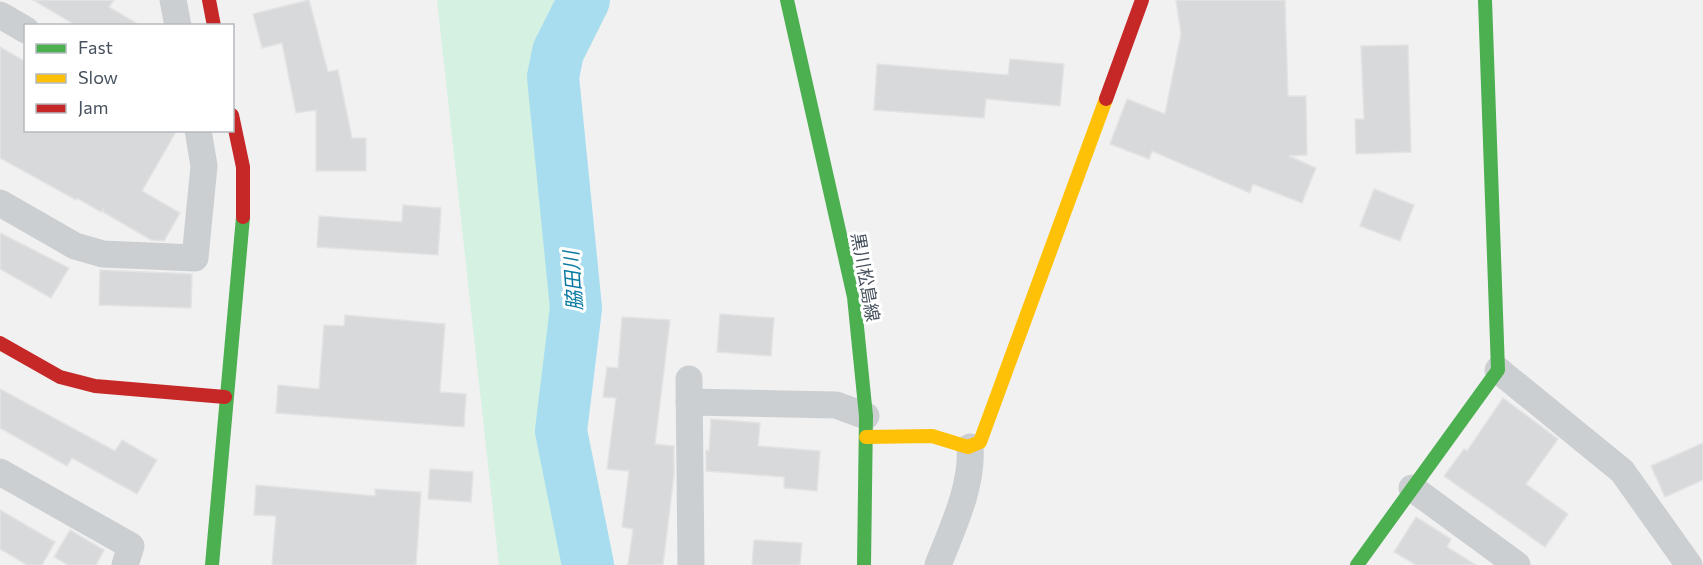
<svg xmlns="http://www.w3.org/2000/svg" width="1703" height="565" font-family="Commissioner,'Noto Sans JP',sans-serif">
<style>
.green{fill:#d4f1e1}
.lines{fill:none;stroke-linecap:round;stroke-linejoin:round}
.river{stroke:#a8ddf0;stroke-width:52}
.building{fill:#d8d9db;stroke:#e3e3e4;stroke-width:1.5}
.street{stroke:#cccfd2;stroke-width:27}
.fast{stroke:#4caf50;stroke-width:14}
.slow{stroke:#ffc107;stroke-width:14}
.jam{stroke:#c62828;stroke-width:14}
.labels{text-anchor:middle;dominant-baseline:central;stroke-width:6;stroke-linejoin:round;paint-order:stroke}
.street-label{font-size:18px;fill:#47525e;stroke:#fff}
.water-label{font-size:20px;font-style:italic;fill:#087aa1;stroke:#fff}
</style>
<rect width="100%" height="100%" fill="#f1f1f1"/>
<polygon class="green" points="437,0 570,0 544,65 586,565 499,565"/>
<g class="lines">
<polyline class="river" points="584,0 558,52 553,77 576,308 561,431 588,565"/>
</g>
<g class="building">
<polygon points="33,0 114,0 109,7 141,26 77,26"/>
<polygon points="309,0 328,72 338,70 352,138 366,138 366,171 316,171 316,110 296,113 282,43 262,48 253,14"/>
<polygon points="1176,0 1285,0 1288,96 1306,96 1307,155 1289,156 1316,168 1302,203 1253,184 1250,193 1152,151 1149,159 1110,144 1127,99 1165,114 1181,34"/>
<polygon points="1408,45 1411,152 1356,154 1355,119 1364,119 1361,46"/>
<polygon points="0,47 26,62 26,130 177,130 142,191 180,213 164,241 151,240 103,212 103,209 101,212 77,198 76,200 0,158"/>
<polygon points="1010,59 1064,64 1060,106 986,99 984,118 874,110 877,64 1008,75"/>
<polygon points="1374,189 1414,205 1400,241 1360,226"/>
<polygon points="403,205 441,208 438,255 317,247 319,216 402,222"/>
<polygon points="0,233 69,268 51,298 0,269"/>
<polygon points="100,270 192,274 191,308 99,305"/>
<polygon points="720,314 774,318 771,356 717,352"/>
<polygon points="345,315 445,324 440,392 466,394 464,427 276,413 278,385 319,389 324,325 344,326"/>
<polygon points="622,317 670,320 655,444 674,446 674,475 663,565 628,565 633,529 622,527 629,471 607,469 616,398 603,397 607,367 618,368"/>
<polygon points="0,389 115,451 122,440 157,460 137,494 72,458 67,466 0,428"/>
<polygon points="1503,398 1558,439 1526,484 1568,514 1545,547 1444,476 1464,449 1467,451"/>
<polygon points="711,419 760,423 758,446 820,451 817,491 784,488 784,477 706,471 706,450 709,451"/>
<polygon points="1703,443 1703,480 1665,497 1651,466"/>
<polygon points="430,469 473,472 471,502 428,499"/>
<polygon points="256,485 375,496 375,489 421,492 416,565 272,565 276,516 254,515"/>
<polygon points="0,510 55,542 42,565 27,565 0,549"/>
<polygon points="1416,517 1451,539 1447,547 1476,565 1416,565 1394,552"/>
<polygon points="70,530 104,550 96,565 68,565 54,557"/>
<polygon points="754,540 802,543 800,565 752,565"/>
</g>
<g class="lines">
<g class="street">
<polyline points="173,0 178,26"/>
<polyline points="0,15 26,30"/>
<polyline points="0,203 75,246 103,254 195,258 204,166 198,130"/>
<polyline points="1498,370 1622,471 1689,565"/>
<polyline points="689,379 691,565"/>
<polyline points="689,402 836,405 866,416"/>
<polyline points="0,472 131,546 125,565"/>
<polyline points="1412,488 1517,565"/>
<path d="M938,565C952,529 973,486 970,447"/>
</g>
<g class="fast">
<polyline points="787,0 854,297 866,416 864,565"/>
<polyline points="212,565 243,217"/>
<polyline points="1357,565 1498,370 1485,0"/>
</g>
<polyline class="slow" points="866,437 932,436 968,447 980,442 1106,99"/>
<g class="jam">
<polyline points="209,0 214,26"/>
<polyline points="1106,99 1142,0"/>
<polyline points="232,115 243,167 243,217"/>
<polyline points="0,343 60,377 95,386 225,397"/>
</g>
</g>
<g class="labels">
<g class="street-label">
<text transform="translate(866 277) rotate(80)">黒川松島線</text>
</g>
<g class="water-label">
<text transform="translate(572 281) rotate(-94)">脇田川</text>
</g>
</g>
<rect x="24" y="24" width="210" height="108" fill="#ffffff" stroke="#b5babf" stroke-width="1.5"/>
<rect x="36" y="44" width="30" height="9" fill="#4caf50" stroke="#b5babf" stroke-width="1.5"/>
<text x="78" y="54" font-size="18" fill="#47525e">Fast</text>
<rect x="36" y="74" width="30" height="9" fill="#ffc107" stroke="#b5babf" stroke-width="1.5"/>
<text x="78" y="84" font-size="18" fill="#47525e">Slow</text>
<rect x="36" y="104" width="30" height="9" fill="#c62828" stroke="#b5babf" stroke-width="1.5"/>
<text x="78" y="114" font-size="18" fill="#47525e">Jam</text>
</svg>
